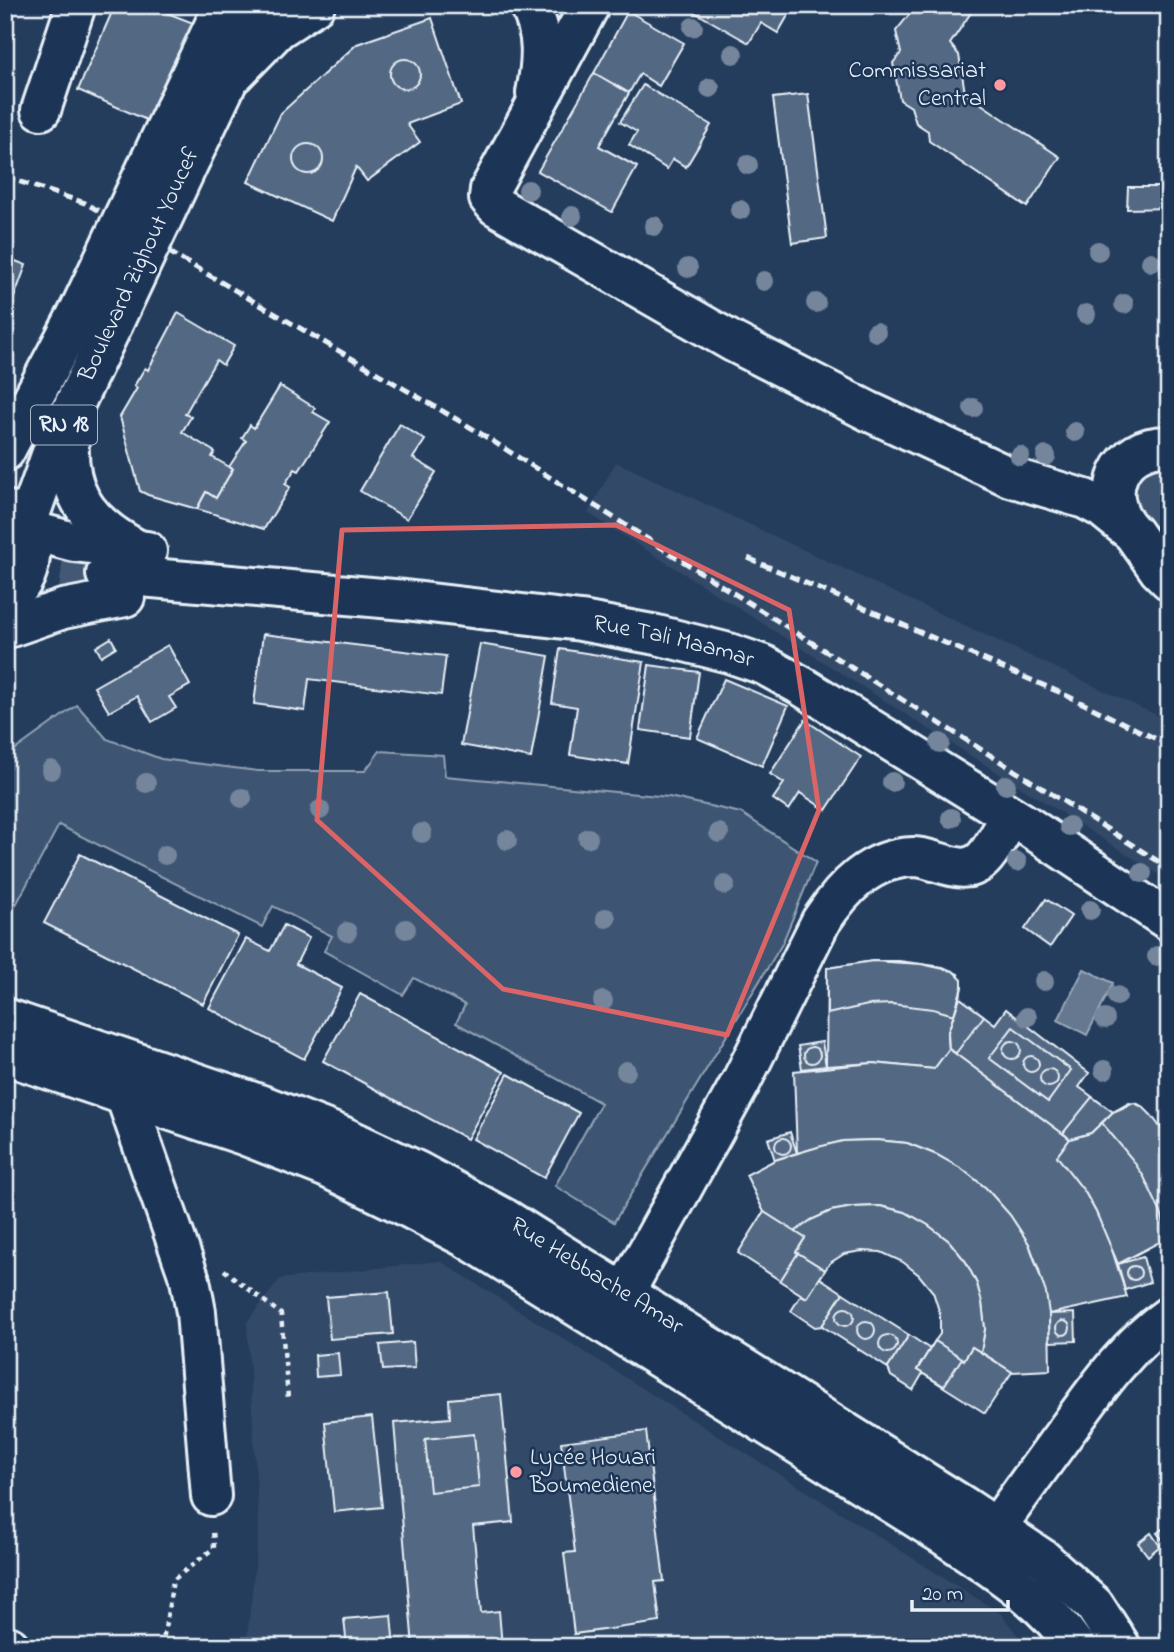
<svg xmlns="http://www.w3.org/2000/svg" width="1174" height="1652" font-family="'Indie Flower',sans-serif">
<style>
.built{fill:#334a68}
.green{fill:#3e5472;stroke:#93a2b5;stroke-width:2}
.water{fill:#657890;stroke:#99a8ba;stroke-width:2}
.building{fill:#536782;stroke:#e8f1f8;stroke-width:2}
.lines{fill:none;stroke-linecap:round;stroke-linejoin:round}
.minor-tunnel{stroke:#425874;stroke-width:38;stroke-dasharray:38 19;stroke-linecap:butt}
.minor-casing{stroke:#e8f1f8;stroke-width:44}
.major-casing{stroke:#e8f1f8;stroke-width:44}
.path{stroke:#e8f1f8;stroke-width:4.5;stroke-dasharray:5 5;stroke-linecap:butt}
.minor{stroke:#1d3557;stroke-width:38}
.major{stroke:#1d3557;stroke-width:38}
.rail{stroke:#e8f1f8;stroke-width:5;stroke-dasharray:10 5;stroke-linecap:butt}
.major-bridge-casing{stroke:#e8f1f8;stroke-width:44;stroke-linecap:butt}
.major-bridge{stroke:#1d3557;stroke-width:38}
.tree{fill:#74869c}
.marked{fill:none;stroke:#db6466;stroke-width:5;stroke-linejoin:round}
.poi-dot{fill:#ff9aa2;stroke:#1d3557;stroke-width:2.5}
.labels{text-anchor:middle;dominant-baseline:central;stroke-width:5;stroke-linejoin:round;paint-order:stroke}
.shield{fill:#1d3557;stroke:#abb9c8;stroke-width:2}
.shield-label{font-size:23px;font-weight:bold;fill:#e8f1f8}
.poi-label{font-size:24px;fill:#e8f1f8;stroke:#1d3557;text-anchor:end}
.street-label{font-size:24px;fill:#e8f1f8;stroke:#1d3557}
</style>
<rect width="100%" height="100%" fill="#253d5d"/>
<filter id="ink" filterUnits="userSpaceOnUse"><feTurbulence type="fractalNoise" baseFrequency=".0143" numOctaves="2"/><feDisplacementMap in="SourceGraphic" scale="14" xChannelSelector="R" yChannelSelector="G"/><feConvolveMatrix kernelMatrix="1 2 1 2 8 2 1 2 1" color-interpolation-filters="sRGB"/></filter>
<g filter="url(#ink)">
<g class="built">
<polygon points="616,462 1169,721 1169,881 588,513"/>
<polygon points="440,1261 1000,1613 1027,1647 246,1647 259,1529 247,1322 280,1279"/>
</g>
<g class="green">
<path d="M1169,464V528C1147,529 1142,517 1131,501C1136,473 1142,469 1169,464Z"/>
<polygon points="77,705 107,739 161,759 258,771 365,771 380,751 443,755 445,776 669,797 741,813 816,862 782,944 614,1222 555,1186 601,1103 456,1023 465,1005 414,978 403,995 324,951 332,936 273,906 262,927 59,825 5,925 5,757"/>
</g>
<polygon class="water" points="1084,969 1113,983 1087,1035 1058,1020"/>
<g class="building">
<polygon points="115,5 147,5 201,26 158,125 78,90"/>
<polygon points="694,5 794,5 778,33 761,23 749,43 691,10"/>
<polygon points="906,5 976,5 950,44 959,55 965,93 1060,157 1027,207 929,141 928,131 916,123 911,107 900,100 893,63 901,53 896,31 912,11"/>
<polygon points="628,11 684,43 659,86 640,74 629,93 594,73"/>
<polygon points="432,18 461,104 407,124 420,142 367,181 356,167 332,221 248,182 281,113 357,44"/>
<circle cx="405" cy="74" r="15"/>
<polygon points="594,73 629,93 599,146 637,167 612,212 538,171"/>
<polygon points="643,85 711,125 686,167 673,159 667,169 629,145 637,132 620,122"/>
<polygon points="808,94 827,238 792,243 773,98"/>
<circle cx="308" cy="159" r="15"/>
<polygon points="1128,187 1169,187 1169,208 1127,209"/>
<polygon points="5,257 26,265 5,322"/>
<polygon points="178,313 234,346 223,365 216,360 185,414 191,417 182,432 215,452 212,457 233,469 216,498 206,492 197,509 148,495 140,491 120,417 137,388 134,386 145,368 148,370"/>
<polygon points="280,386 315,408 313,412 330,422 299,471 295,469 285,484 290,487 264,529 197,509 206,492 216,498 233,469 229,467 246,441 242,438 250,425 254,428"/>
<polygon points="400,424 425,440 413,458 436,472 407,519 360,491"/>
<polygon points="263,634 446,656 441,695 309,679 305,711 254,704"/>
<polygon points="111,638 116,647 101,656 96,647"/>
<polygon points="480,644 549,656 531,758 461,745"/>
<polygon points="168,645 190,685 169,697 176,708 152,722 137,696 109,712 94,687"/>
<polygon points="560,649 644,662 628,764 570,755 577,707 552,703"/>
<polygon points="649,665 699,672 690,737 640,730"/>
<polygon points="724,679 788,706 762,766 697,738"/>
<polygon points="805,720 861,757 826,810 800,793 789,810 773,799 784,783 770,774"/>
<polygon points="80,854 238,935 203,1004 44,923"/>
<polygon points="1046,899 1071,916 1050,947 1025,929"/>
<polygon points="284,925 309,938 296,964 342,988 304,1059 209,1008 246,939 270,951"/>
<polygon points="873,961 899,961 943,967 958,974 962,986 960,998 948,1032 949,1049 934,1069 873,1063 826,1066 827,968"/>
<polygon points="873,961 921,964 953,971 962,980 962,986 954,1015 933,1009 892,1004 868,1005 827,1014 827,968"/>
<polygon points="360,994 504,1072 467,1139 323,1061"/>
<polygon points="960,998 995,1024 1006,1009 1089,1073 1079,1087 1113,1112 1091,1133 1070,1139 949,1049 948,1032"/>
<polygon points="960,998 984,1016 956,1053 949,1049 948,1032"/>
<polygon points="1013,1027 1071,1070 1048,1102 989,1058"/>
<circle cx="1012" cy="1050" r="9"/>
<polygon points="822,1042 826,1066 802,1069 798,1046"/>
<circle cx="812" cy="1055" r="8"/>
<polygon points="949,1049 1070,1139 1057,1156 1085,1192 1096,1212 1108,1237 1127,1297 1049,1314 1039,1270 1029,1244 1010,1215 986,1188 962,1169 937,1155 907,1143 876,1140 843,1141 797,1153 794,1071 873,1063 934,1069"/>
<circle cx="1031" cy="1064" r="8"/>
<circle cx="1049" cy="1078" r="9"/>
<polygon points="508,1074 579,1113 544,1178 473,1139"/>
<polygon points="1092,1097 1113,1112 1091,1133 1070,1139 1063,1133"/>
<polygon points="1129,1103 1138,1104 1143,1107 1169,1139 1169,1237 1118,1264 1096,1212 1085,1192 1057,1156 1070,1139 1091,1133 1113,1112"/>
<polygon points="1134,1103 1143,1107 1151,1115 1169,1139 1167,1238 1162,1215 1144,1177 1132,1159 1102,1123 1113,1112"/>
<polygon points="790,1132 797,1153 775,1160 768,1139"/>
<circle cx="783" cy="1146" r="8"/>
<polygon points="876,1140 907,1143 937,1155 962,1169 986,1188 1010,1215 1029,1244 1046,1293 1049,1314 1050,1370 1012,1372 981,1352 985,1329 982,1303 977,1284 966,1262 949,1241 928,1225 905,1212 880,1206 853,1207 831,1211 811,1220 795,1232 764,1212 746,1175 775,1160 818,1147 843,1141"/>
<polygon points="880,1206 905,1212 928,1225 949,1241 966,1262 977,1284 982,1303 985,1329 981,1352 972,1347 964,1360 935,1341 940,1334 940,1314 933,1292 919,1275 903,1262 881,1252 862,1251 844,1254 830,1263 825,1270 796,1252 805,1238 795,1232 811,1220 831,1211 853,1207"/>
<polygon points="764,1212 805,1238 796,1252 825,1270 807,1298 738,1253"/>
<polygon points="798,1253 825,1270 807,1298 780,1281"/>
<polygon points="1143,1257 1150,1282 1125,1290 1118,1264"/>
<circle cx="1134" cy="1273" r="7"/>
<polygon points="820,1278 843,1293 822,1326 815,1327 791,1311 801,1295 807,1298"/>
<polygon points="389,1292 393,1334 330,1339 326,1297"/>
<polygon points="843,1293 909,1335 888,1368 822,1326"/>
<circle cx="845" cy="1317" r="9"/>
<polygon points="1075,1313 1076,1341 1050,1342 1049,1314"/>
<circle cx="1063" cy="1328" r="7"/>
<circle cx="866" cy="1330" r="9"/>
<circle cx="888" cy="1344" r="9"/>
<polygon points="909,1335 930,1349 917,1370 923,1373 913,1390 891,1376 888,1368"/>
<polygon points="935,1341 964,1360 972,1347 1012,1372 985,1413 917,1370"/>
<polygon points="935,1341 962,1358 944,1386 917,1370"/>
<polygon points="413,1342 415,1368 383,1370 380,1345"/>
<polygon points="338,1353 340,1375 316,1377 315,1355"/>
<polygon points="501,1394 513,1522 473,1526 481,1613 499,1611 502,1647 413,1647 394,1423 450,1418 449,1399"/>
<polygon points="372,1417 382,1507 334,1512 325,1422"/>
<polygon points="646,1431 664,1581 655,1582 660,1622 574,1634 564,1553 575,1552 561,1442"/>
<polygon points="474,1434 479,1487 430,1492 425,1439"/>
<polygon points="1169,1524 1169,1542 1166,1544 1157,1533"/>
<polygon points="1151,1533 1160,1546 1148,1556 1138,1543"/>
<polygon points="391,1615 394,1647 347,1647 344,1619"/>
</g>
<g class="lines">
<polyline class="minor-tunnel" points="5,562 106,574"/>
<g class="minor-casing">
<g id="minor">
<path d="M529,5C545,33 542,63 536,93"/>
<polyline points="590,5 490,189 489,198 496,206 733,342 868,411 1010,477 1085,499 1102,508 1133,533 1159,570 1169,580"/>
<polyline points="234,74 278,29 315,5"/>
<polyline points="41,110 76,5"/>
<polyline points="25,529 74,542 147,551"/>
<path d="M1131,531C1097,495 1119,444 1169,446"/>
<path id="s1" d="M106,574L405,600L581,621L657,635L729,653L764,665L800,685L1026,825L1169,921"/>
<polyline points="131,1070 125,1095 190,1280 196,1312 211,1496"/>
<path d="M624,1294L741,1082L821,921C843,888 870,858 914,857C935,857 962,878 981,861C990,854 1004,827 1011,816"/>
<path d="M996,1528C1021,1493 1046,1458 1072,1423C1100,1384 1129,1344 1169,1316"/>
<polyline points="5,1645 10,1647"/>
</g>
</g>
<g class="major-casing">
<g id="major">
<polyline points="158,144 224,5"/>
<polyline points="191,158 264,5"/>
<path d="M70,425C63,489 83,521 138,550"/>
<polyline points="5,451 79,311"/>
<polyline points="25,529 54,447 113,324"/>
<path d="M5,599C36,581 39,532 10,511"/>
<polyline points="5,629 63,609 125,597"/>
<path id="s2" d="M5,1018L265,1106L340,1135L419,1172L504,1218L965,1507L1043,1559L1094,1605L1121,1647"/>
<path d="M5,1055L246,1136L325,1167L403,1205L468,1239L945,1536C993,1569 1042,1598 1076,1647"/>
</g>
</g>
<g class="path">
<polyline points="224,1270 281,1314 288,1398"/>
<polyline points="162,1647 173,1580 214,1548 213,1528"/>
<polyline points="1159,1647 1169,1642"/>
</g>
<use href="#minor" class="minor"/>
<use href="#major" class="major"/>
<g class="rail">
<polyline points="5,177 85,203 475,430 1169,868"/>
<polyline points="748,558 1059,692 1169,745"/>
</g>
<g class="major-bridge-casing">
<g id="major-bridge">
<polyline points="79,311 158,144"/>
<polyline points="113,324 191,158"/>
</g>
</g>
<use href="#major-bridge" class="major-bridge"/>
</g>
<g class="tree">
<circle cx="693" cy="27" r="10"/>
<circle cx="733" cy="54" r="10"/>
<circle cx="710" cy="88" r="10"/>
<circle cx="748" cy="165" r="10"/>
<circle cx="528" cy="190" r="10"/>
<circle cx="740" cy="210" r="10"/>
<circle cx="572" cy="216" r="10"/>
<circle cx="654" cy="226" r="10"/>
<circle cx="1098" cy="251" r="10"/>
<circle cx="1151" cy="262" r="10"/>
<circle cx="688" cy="268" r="10"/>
<circle cx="764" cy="281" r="10"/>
<circle cx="816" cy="303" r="10"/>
<circle cx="1124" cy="304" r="10"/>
<circle cx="1086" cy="314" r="10"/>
<circle cx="876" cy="332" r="10"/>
<circle cx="973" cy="408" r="10"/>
<circle cx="1075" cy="432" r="10"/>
<circle cx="1020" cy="456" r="10"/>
<circle cx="1046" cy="456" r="10"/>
<circle cx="940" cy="743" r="10"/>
<circle cx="51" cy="770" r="10"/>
<circle cx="892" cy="782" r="10"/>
<circle cx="146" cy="783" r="10"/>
<circle cx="1006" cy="785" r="10"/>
<circle cx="242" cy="798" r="10"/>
<circle cx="320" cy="810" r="10"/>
<circle cx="951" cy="818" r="10"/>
<circle cx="1069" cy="826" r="10"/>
<circle cx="422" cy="833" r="10"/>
<circle cx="719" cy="833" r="10"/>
<circle cx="588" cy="838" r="10"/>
<circle cx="507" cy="840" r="10"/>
<circle cx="165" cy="855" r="10"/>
<circle cx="1017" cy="862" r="10"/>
<circle cx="1142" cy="873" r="10"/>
<circle cx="725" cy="885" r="10"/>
<circle cx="1090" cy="910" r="10"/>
<circle cx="606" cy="918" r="10"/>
<circle cx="406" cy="929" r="10"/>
<circle cx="347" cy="932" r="10"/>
<circle cx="1157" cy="956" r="10"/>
<circle cx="1044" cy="981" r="10"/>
<circle cx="1117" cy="996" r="10"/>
<circle cx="603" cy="1001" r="10"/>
<circle cx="1027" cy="1017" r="10"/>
<circle cx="1105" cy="1019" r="10"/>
<circle cx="1104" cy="1070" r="10"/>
<circle cx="626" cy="1071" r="10"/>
</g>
</g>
<path class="marked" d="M616,525L789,610L819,810L727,1035L503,989L317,820L342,530Z"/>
<g class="poi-dot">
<circle cx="1000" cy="85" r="7"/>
<circle cx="516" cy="1472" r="7"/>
</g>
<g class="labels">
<rect class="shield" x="31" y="405.5" width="66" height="39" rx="5"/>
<g class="shield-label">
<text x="64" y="425">RN 18</text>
</g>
<g class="poi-label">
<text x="986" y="71">Commissariat<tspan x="986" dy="28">Central</tspan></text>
<text x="530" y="1458" text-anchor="start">Lycée Houari<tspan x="530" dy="28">Boumediene</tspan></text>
</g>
<g class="street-label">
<text transform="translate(140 265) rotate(-65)">Boulevard Zighout Youcef</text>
<text stroke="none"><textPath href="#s1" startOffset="572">Rue Tali Maamar</textPath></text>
<text stroke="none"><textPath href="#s2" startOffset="648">Rue Hebbache Amar</textPath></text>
</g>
</g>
<rect width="1174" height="1652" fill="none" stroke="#1d3557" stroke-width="28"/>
<rect x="14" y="14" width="1146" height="1624" fill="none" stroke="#e8f1f8" stroke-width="2.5" filter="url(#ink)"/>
<path d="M912 1600v10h96v-10" fill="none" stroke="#e8f1f8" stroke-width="3.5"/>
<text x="922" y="1600" font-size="21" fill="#e8f1f8" stroke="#1d3557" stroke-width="5" paint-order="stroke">20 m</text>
</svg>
